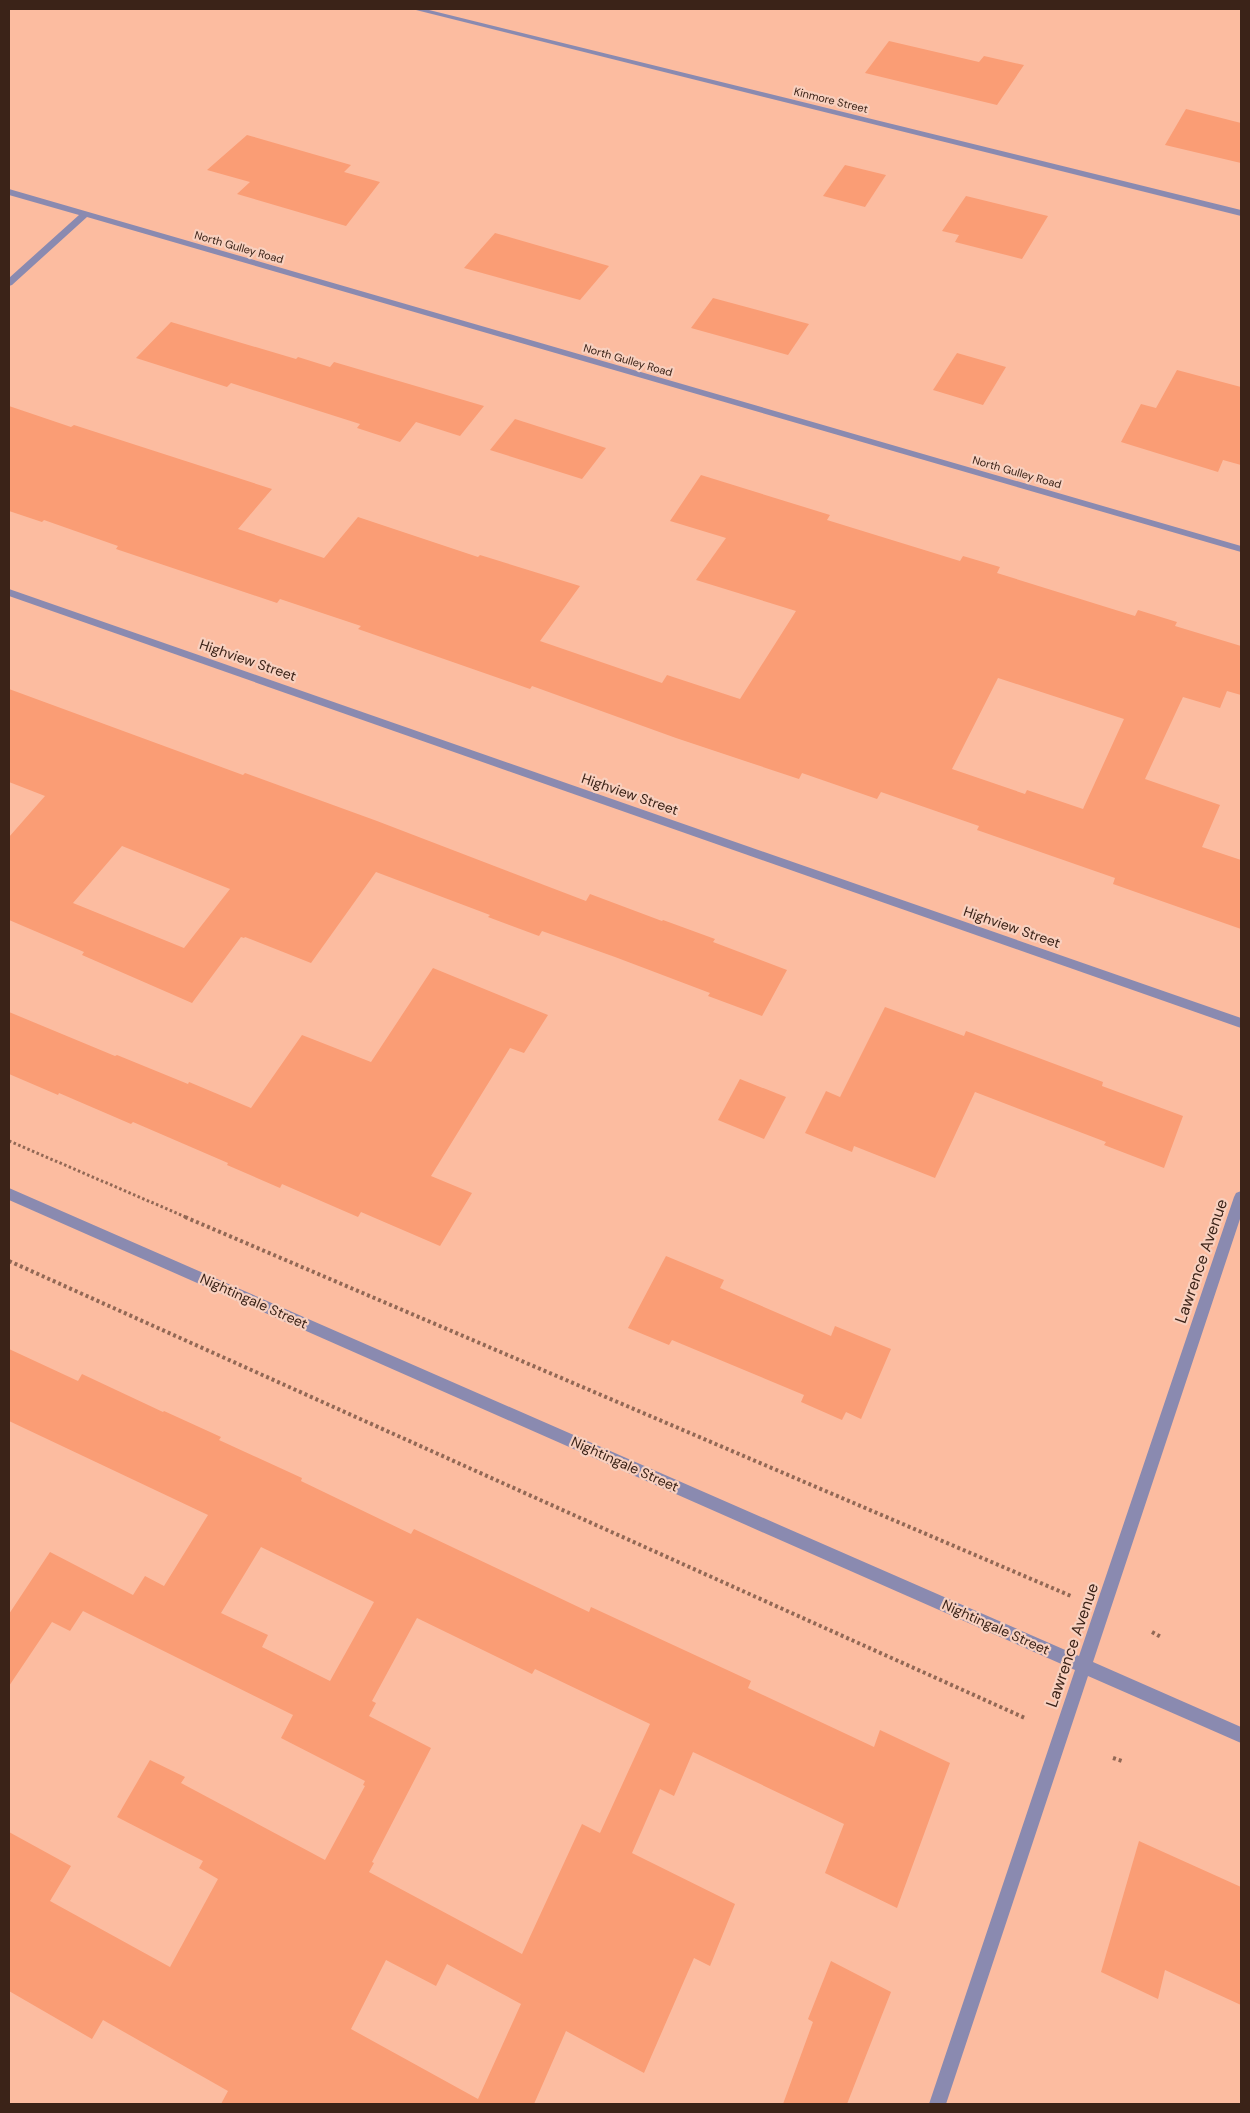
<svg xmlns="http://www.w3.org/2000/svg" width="1250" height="2113" font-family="'DM Sans',sans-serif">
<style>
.building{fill:#fa9d75;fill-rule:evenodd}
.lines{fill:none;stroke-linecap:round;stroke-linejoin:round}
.path-far1{stroke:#926855;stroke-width:3;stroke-dasharray:2.5 2.5;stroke-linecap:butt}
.path{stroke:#926855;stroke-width:4;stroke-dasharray:3 3;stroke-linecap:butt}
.minor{fill:#8a8ab0;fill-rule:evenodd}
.labels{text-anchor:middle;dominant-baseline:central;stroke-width:4.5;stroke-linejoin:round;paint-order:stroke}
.far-street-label{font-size:11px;fill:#3b2318;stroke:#f8d0bf}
.street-label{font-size:14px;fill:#3b2318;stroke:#f8d0bf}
.near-street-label{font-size:16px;fill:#3b2318;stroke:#f8d0bf}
</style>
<rect width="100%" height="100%" fill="#fcbca0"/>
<g class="building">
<polygon points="889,41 979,62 984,56 1024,65 997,105 865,73"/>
<polygon points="1186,109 1241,123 1241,163 1165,145"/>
<polygon points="247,135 351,165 344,172 380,182 346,226 237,194 250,182 207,170"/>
<polygon points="845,165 886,175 865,207 823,196"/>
<polygon points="966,196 1048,216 1022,259 955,242 959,235 942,231"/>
<polygon points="495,233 609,266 580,300 464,268"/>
<polygon points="713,298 809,324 788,355 691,328"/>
<polygon points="171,322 296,359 298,357 330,367 334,362 484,406 460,436 416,422 400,442 357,428 360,424 231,383 227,387 136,358"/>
<polygon points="957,353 1006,367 983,405 933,390"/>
<polygon points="1177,370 1241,387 1241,465 1223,460 1218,472 1121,442 1141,404 1156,408"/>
<path d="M9,406L71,427L74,425L272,489L238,529L324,558L358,517L478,557L480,555L580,586L540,641L662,683L667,675L740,699L796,611L696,580L726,538L670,521L701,475L830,515L827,520L960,561L963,556L1000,567L997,573L1135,616L1138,610L1177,622L1175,626L1241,646V695L1227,691L1220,708L1183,697L1145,779L1220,805L1202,847L1241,860V929L1113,884L1115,878L977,830L979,826L881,792L877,799L802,773L799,779L676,738L532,686L530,689L358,629L361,626L280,599L277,603L116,549L118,546L44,520L42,522L9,511ZM998,678L1124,719L1083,809L1027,790L1025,794L952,769Z"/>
<polygon points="515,419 606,448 582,479 490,450"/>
<path d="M9,689L243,775L245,773L377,821L586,901L590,894L662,921L663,920L715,939L713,942L787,970L762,1016L708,996L710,993L615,957L542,931L539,936L488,917L490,915L376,872L311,963L245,937L244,938L241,937L192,1003L82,955L84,952L9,920V837L45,796L9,782ZM122,846L230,889L184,948L73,903Z"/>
<polygon points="433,968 548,1015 524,1053 510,1048 431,1176 472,1193 440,1246 361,1212 358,1217 282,1184 280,1188 227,1165 228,1163 133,1122 131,1124 59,1093 58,1095 9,1074 9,1012 115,1056 117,1055 188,1084 189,1082 251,1108 302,1035 371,1062"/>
<polygon points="885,1007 964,1036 966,1031 1103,1082 1102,1086 1183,1116 1164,1168 1104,1145 1106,1142 975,1092 935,1178 854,1146 852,1152 805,1133 826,1091 840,1097"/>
<polygon points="740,1079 786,1097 764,1139 718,1120"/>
<polygon points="666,1256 724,1280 720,1288 831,1336 835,1326 891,1349 861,1419 846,1412 842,1420 801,1402 804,1395 672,1340 669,1345 628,1328"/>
<path d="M9,1349L78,1381L82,1374L163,1412L164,1411L221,1437L219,1440L302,1478L301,1481L411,1534L414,1529L589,1612L591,1607L684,1650L751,1681L748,1688L874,1747L880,1730L950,1763L897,1908L825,1873L844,1824L693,1752L674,1796L660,1789L632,1853L735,1904L710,1966L694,1958L644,2073L566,2031L534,2104H221L228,2091L103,2020L92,2039L9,1991V1832L71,1866L50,1901L170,1967L218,1879L199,1868L203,1861L117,1817L150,1760L185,1777L181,1783L325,1860L365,1786L363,1785L365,1781L281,1738L293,1715L83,1611L70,1631L52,1622L9,1686V1614L50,1552L133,1595L145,1576L164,1586L208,1515L9,1421ZM261,1547L374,1602L330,1681L262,1647L268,1635L221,1613ZM417,1618L532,1674L535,1669L650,1724L600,1833L582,1824L522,1954L369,1872L374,1863L372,1862L431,1748L369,1716L376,1703L372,1701ZM386,1960L436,1986L447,1964L521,2004L478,2099L351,2029Z"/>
<polygon points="1139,1841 1241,1887 1241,2005 1165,1970 1158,1999 1101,1972"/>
<polygon points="831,1961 891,1992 847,2104 783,2104 813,2022 808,2019"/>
</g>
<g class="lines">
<polyline class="path-far1" points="9,1141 188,1218"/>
<g class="path">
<polyline points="185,1217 1071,1596"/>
<polyline points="9,1261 1025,1718"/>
<polyline points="1152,1632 1161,1637"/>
<polyline points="1113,1758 1122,1761"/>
</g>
<g class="minor">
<polygon points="412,9 425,9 1241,210 1241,216"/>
<polygon points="9,189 1241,546 1241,552 87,217 12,285 9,286 9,278 79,215 9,195"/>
<polygon points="9,589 1241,1018 1241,1028 9,596"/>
<polygon points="9,1188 1079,1656 1234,1197 1236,1193 1241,1191 1241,1216 1093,1662 1241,1727 1241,1743 1088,1676 946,2104 929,2104 1075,1670 9,1200"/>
</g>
</g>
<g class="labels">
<g class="far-street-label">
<text transform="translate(831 100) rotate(14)">Kinmore Street</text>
<text transform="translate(239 247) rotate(16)">North Gulley Road</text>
<text transform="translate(628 360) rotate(16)">North Gulley Road</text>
<text transform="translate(1017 472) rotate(16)">North Gulley Road</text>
</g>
<g class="street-label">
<text transform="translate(248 660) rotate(19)">Highview Street</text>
<text transform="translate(630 794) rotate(19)">Highview Street</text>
<text transform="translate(1012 927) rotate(19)">Highview Street</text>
<text transform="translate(254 1301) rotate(24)">Nightingale Street</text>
<text transform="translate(625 1464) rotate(24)">Nightingale Street</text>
<text transform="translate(996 1627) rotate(24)">Nightingale Street</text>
</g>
<g class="near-street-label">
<text transform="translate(1201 1261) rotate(-71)">Lawrence Avenue</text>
<text transform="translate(1072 1645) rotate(-71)">Lawrence Avenue</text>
</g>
</g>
<rect width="1250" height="2113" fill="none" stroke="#3b2318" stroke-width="20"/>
</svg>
